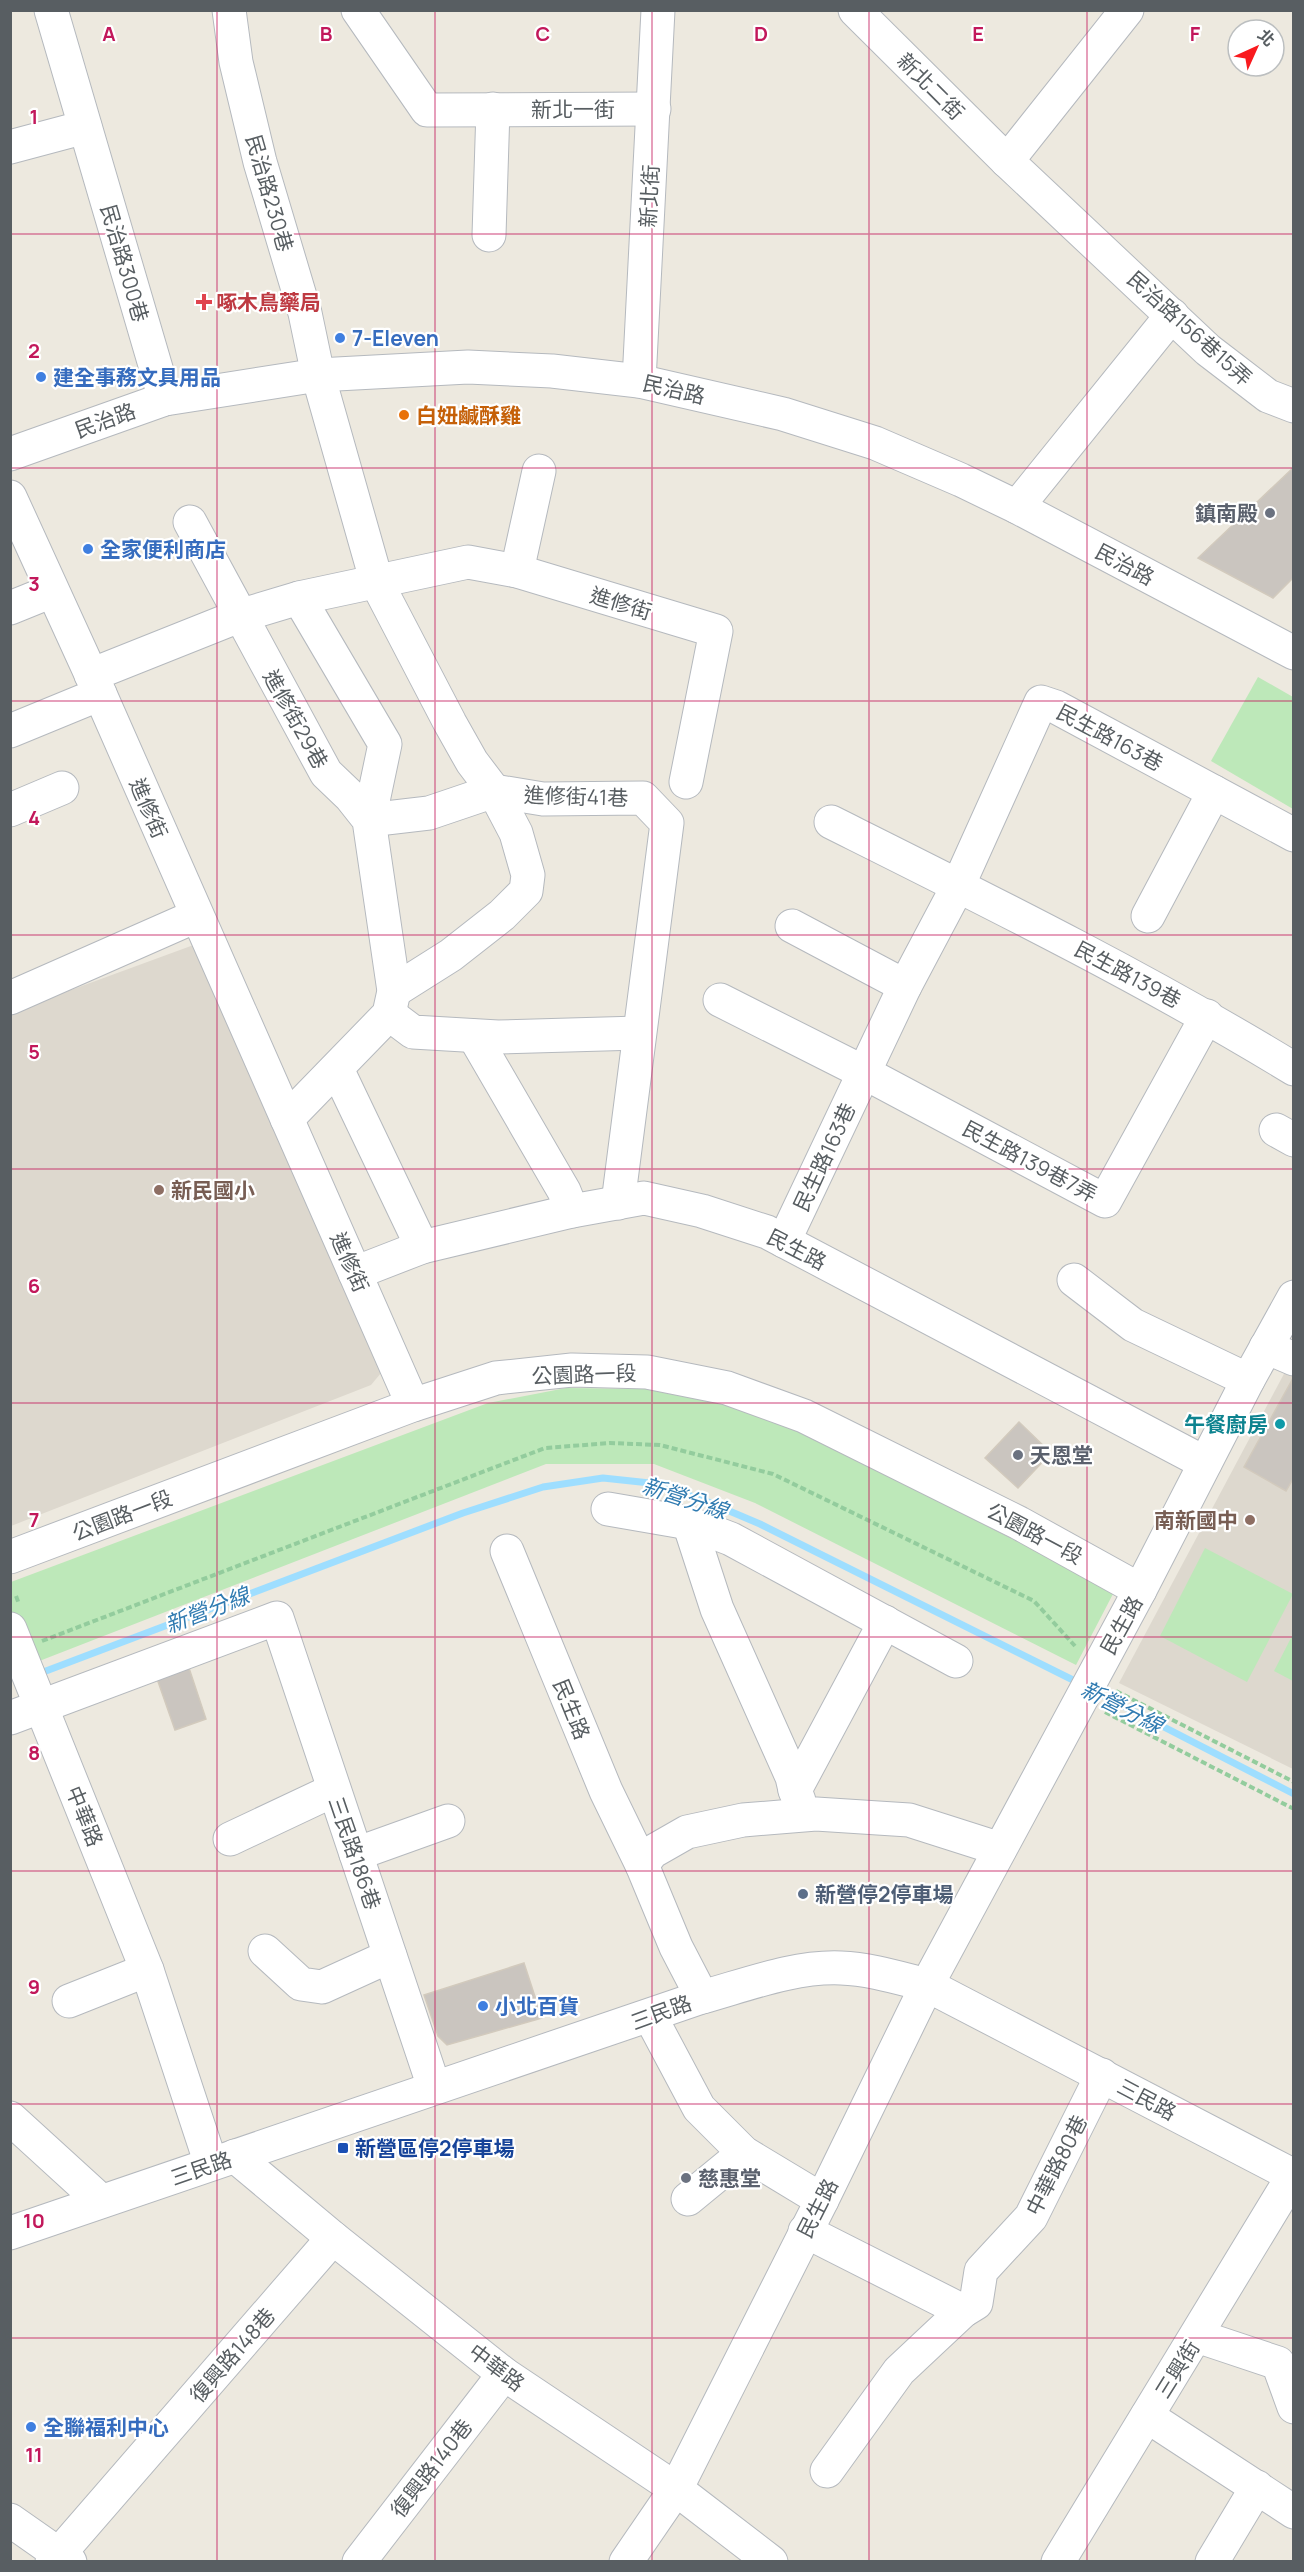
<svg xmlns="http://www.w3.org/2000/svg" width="1304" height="2572" font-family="Manrope,'Noto Sans TC',sans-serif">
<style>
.education{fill:#ddd8ce}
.green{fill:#bde8b9}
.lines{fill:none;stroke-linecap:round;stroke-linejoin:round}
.stream{stroke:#9edeff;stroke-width:7}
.building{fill:#cac5bf;stroke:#d2cabd;stroke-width:1.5}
.minor-casing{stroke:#b5b9be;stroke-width:35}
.path{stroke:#93cc9d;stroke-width:4;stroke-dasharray:6 3;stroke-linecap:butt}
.minor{stroke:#fff;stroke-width:33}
.grid{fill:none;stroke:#c2185b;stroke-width:1.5;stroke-opacity:0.55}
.health-dot{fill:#e0444e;stroke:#fff;stroke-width:2}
.shop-dot{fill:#3f7fe0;stroke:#fff;stroke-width:2}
.food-dot{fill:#e8710a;stroke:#fff;stroke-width:2}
.worship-dot{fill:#6b7280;stroke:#fff;stroke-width:2}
.education-dot{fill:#8d6e63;stroke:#fff;stroke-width:2}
.culture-dot{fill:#0f9aa8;stroke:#fff;stroke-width:2}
.service-dot{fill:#5c6f8a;stroke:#fff;stroke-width:2}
.transit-dot{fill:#1a4fb4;stroke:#fff;stroke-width:2}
.labels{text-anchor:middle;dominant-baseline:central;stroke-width:4.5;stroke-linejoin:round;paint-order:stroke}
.street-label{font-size:21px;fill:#585e62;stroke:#fff}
.health-label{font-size:21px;font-weight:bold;fill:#be3a42;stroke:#fff;text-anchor:start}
.shop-label{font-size:21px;font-weight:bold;fill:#366cbe;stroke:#fff;text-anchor:start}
.food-label{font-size:21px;font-weight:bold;fill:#c56008;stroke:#fff;text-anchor:start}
.worship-label{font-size:21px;font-weight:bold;fill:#5b616d;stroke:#fff;text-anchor:start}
.education-label{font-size:21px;font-weight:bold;fill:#785e54;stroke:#fff;text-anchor:start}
.culture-label{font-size:21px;font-weight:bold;fill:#0d838f;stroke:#fff;text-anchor:end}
.service-label{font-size:21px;font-weight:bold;fill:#4e5e75;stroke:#fff;text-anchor:start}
.transit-label{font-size:21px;font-weight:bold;fill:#164399;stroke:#fff;text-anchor:start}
.water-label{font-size:22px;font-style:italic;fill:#307bb1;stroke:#fff}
.grid-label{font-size:20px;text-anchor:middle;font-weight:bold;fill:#c2185b;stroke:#fff;stroke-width:4.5;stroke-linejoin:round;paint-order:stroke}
</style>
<rect width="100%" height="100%" fill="#ede9df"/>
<g class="education">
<polygon points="199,943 386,1367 371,1385 11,1526 11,1012"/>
<polygon points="1293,1357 1293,1769 1119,1683"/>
</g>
<g class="green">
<polygon points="1258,677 1293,697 1293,809 1211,761"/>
<polygon points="566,1388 648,1389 767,1414 888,1474 1114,1592 1076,1665 755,1503 654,1464 546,1464 11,1672 11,1582 488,1403"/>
<polygon points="1205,1548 1293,1594 1247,1682 1160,1636"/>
<polygon points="1293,1634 1293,1681 1274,1671"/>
</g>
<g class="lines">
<g class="stream">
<polyline points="38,1674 463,1513 543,1487 603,1478 650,1483 701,1499 760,1524 1081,1684"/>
<polyline points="1096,1692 1294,1794"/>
</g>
</g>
<g class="building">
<polygon points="1294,467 1294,577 1273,598 1198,558"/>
<polygon points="1292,1380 1294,1477 1286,1491 1244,1467"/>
<polygon points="1019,1422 1051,1453 1018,1488 985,1458"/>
<polygon points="187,1662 206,1719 175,1730 155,1673"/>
<polygon points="524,1963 542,2018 447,2045 438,2036 424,1995"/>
</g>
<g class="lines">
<g class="minor-casing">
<g id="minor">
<polyline points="51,10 165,399"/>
<polyline points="229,10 236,62 260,162 305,313 318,375 377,583 450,723 472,762 494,791 516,833 528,875 526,891 502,915 451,955 394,991"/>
<polyline points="358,10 427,110 654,109"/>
<polyline points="855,10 1007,161 1127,10"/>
<polyline points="10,147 85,127"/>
<polyline points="1007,161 1208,350 1268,396 1294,406"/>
<polyline points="489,235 493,109"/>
<polyline points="639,381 658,10"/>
<polyline points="10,454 165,399 318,375 468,367 552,371 639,381 783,414 875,443 961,480 1017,507 1294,653"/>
<polyline points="10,497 100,694 413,1405"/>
<polyline points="1017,507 1172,315"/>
<polyline points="190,522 326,773 350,796 369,820 394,991 389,1014 287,1119"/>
<polyline points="517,571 539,471"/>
<polyline points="299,598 385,744 369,820 429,813 494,791 543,799 643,798 667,823 618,1203"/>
<polyline points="10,608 52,591"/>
<polyline points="91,675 239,616 299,598 468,562 517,571 716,631 686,782"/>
<polyline points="10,731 100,694"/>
<polyline points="10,810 62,788"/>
<path d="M831,822C987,900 1145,978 1294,1069"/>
<polyline points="1148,916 1214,792"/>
<polyline points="792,926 905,986"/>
<polyline points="10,998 196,916"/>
<polyline points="720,1000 863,1072 1105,1201 1207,1016"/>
<polyline points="389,1014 413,1032 498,1037 639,1033"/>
<polyline points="474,1036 564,1191 572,1211"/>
<polyline points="337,1069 422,1247"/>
<polyline points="1276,1130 1294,1140"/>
<polyline points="784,1241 905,986 958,886 1041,702 1056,707 1294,835"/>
<polyline points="355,1273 422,1247 572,1211 644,1198 702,1211 767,1232 1205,1463"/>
<polyline points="1074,1280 1133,1325 1248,1380"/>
<polyline points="1266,1347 1294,1359"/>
<polyline points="608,1509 689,1523 731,1539 956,1661"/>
<polyline points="689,1523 717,1609 792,1777 795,1790"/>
<polyline points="507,1551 606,1791 642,1865"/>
<polyline points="10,1557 413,1405 496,1378 572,1370 647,1372 727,1388 804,1416 1019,1523 1140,1590"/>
<polyline points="10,1629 147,1970 211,2164"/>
<polyline points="10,1718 277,1618 434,2087"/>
<polyline points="799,1801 795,1790 885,1622"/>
<polyline points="230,1839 334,1790"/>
<polyline points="356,1854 448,1821"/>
<polyline points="265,1951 301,1984 322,1987 390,1956"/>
<polyline points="702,1997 676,1947 642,1865 652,1852 687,1832 743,1820 816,1814 909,1820 1000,1849"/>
<polyline points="69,2001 147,1970"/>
<polyline points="650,2016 699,2108 744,2153 822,2200"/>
<polyline points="10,2118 101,2201"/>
<polyline points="235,2156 333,2238 504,2374 676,2489 771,2562"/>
<polyline points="688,2199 744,2153"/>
<polyline points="805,2231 963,2311"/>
<path d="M10,2233L702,1997C746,1985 794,1966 841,1968C870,1969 899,1978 927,1985L1294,2176"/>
<polyline points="1197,2336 1278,2363 1294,2407"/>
<polyline points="1147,2416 1294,2512"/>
<polyline points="827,2471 899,2371 963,2311 976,2303 981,2271 1031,2217 1102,2075"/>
<polyline points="10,2520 70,2562"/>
<polyline points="52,2562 333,2238"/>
<polyline points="359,2562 504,2374"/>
<polyline points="626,2562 676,2489 822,2200 927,1985 1140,1590 1248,1380 1294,1297"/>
<polyline points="1058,2562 1294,2174"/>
<polyline points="1212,2562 1257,2487"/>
</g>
</g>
<g class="path">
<polyline points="16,1596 19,1604"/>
<polyline points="42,1641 545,1448 610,1443 660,1445 773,1474 1034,1601 1075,1646"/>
<polyline points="1116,1691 1294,1782"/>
<polyline points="1105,1712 1294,1809"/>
</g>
<use href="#minor" class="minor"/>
</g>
<path class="grid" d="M217,10V2562M435,10V2562M652,10V2562M869,10V2562M1087,10V2562M10,234H1294M10,468H1294M10,701H1294M10,935H1294M10,1169H1294M10,1403H1294M10,1637H1294M10,1871H1294M10,2104H1294M10,2338H1294"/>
<path class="health-dot" d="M201 293h6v6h6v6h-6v6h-6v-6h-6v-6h6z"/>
<g class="shop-dot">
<circle cx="340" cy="338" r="6"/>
<circle cx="41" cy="377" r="6"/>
<circle cx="88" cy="549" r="6"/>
<circle cx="483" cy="2006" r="6"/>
<circle cx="31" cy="2427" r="6"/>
</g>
<circle class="food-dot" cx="404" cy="415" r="6"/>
<g class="worship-dot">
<circle cx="1270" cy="513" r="6"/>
<circle cx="1018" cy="1455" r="6"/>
<circle cx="686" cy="2178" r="6"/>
</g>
<g class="education-dot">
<circle cx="159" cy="1190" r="6"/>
<circle cx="1250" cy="1520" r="6"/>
</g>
<circle class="culture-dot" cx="1280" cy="1424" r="6"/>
<circle class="service-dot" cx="803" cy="1894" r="6"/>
<rect class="transit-dot" x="337" y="2142" width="12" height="12" rx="3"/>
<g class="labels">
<g class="street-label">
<text transform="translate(931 86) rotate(45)">新北二街</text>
<text x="573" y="109">新北一街</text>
<text transform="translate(270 193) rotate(74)">民治路230巷</text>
<text transform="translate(649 196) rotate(-87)">新北街</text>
<text transform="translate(125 263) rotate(74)">民治路300巷</text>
<text transform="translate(1190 328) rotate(42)">民治路156巷15弄</text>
<text transform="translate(674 389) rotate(13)">民治路</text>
<text transform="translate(105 420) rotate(-20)">民治路</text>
<text transform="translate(1125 564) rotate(28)">民治路</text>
<text transform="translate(621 603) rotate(17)">進修街</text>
<text transform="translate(296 719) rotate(61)">進修街29巷</text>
<text transform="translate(1110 737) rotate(28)">民生路163巷</text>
<text transform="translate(576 796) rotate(2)">進修街41巷</text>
<text transform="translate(149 808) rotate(67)">進修街</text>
<text transform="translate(1128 974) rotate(28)">民生路139巷</text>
<text transform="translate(824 1157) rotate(-65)">民生路163巷</text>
<text transform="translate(1030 1161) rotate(28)">民生路139巷7弄</text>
<text transform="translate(797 1249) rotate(27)">民生路</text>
<text transform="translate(350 1262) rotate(66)">進修街</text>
<text transform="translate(584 1374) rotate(-2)">公園路一段</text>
<text transform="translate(122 1515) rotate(-21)">公園路一段</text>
<text transform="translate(1035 1533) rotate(28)">公園路一段</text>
<text transform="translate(1121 1625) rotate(-61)">民生路</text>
<text transform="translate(572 1709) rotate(68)">民生路</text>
<text transform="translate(85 1816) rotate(68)">中華路</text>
<text transform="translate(355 1853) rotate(71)">三民路186巷</text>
<text transform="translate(661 2012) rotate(-20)">三民路</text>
<text transform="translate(1147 2099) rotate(28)">三民路</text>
<text transform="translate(1056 2165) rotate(-63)">中華路80巷</text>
<text transform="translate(201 2168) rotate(-19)">三民路</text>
<text transform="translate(817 2208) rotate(-63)">民生路</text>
<text transform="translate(232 2355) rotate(-49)">復興路148巷</text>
<text transform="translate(497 2367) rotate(37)">中華路</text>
<text transform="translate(1177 2369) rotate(-58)">三興街</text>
<text transform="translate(431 2468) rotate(-52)">復興路140巷</text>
</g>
<g class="health-label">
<text x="216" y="302">啄木鳥藥局</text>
</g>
<g class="shop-label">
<text x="352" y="338">7-Eleven</text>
<text x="53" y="377">建全事務文具用品</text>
<text x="100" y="549">全家便利商店</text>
<text x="495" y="2006">小北百貨</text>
<text x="43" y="2427">全聯福利中心</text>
</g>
<g class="food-label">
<text x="416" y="415">白妞鹹酥雞</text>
</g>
<g class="worship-label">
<text x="1258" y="513" text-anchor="end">鎮南殿</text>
<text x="1030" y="1455">天恩堂</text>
<text x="698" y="2178">慈惠堂</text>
</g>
<g class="education-label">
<text x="171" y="1190">新民國小</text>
<text x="1238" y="1520" text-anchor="end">南新國中</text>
</g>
<g class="culture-label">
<text x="1268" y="1424">午餐廚房</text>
</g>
<g class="service-label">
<text x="815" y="1894">新營停2停車場</text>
</g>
<g class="transit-label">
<text x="355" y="2148">新營區停2停車場</text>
</g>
<g class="water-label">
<text transform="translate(685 1498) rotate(18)">新營分線</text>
<text transform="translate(207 1610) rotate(-21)">新營分線</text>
<text transform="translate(1122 1707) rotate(27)">新營分線</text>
</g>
</g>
<g class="grid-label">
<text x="109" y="41">A</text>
<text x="326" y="41">B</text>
<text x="543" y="41">C</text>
<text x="761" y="41">D</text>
<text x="978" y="41">E</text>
<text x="1195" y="41">F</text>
<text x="34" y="124">1</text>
<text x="34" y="358">2</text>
<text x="34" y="591">3</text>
<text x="34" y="825">4</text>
<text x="34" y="1059">5</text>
<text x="34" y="1293">6</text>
<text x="34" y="1527">7</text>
<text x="34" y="1760">8</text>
<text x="34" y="1994">9</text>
<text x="34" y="2228">10</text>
<text x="34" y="2462">11</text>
</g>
<rect width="1304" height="2572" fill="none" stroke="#585e62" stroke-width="24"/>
<g transform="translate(1256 48) rotate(45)"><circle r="28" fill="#ffffff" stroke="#bcbfc0" stroke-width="1.5"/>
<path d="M0-4.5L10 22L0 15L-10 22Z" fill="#f91a1e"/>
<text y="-9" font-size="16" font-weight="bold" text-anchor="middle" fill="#585e62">北</text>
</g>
</svg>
